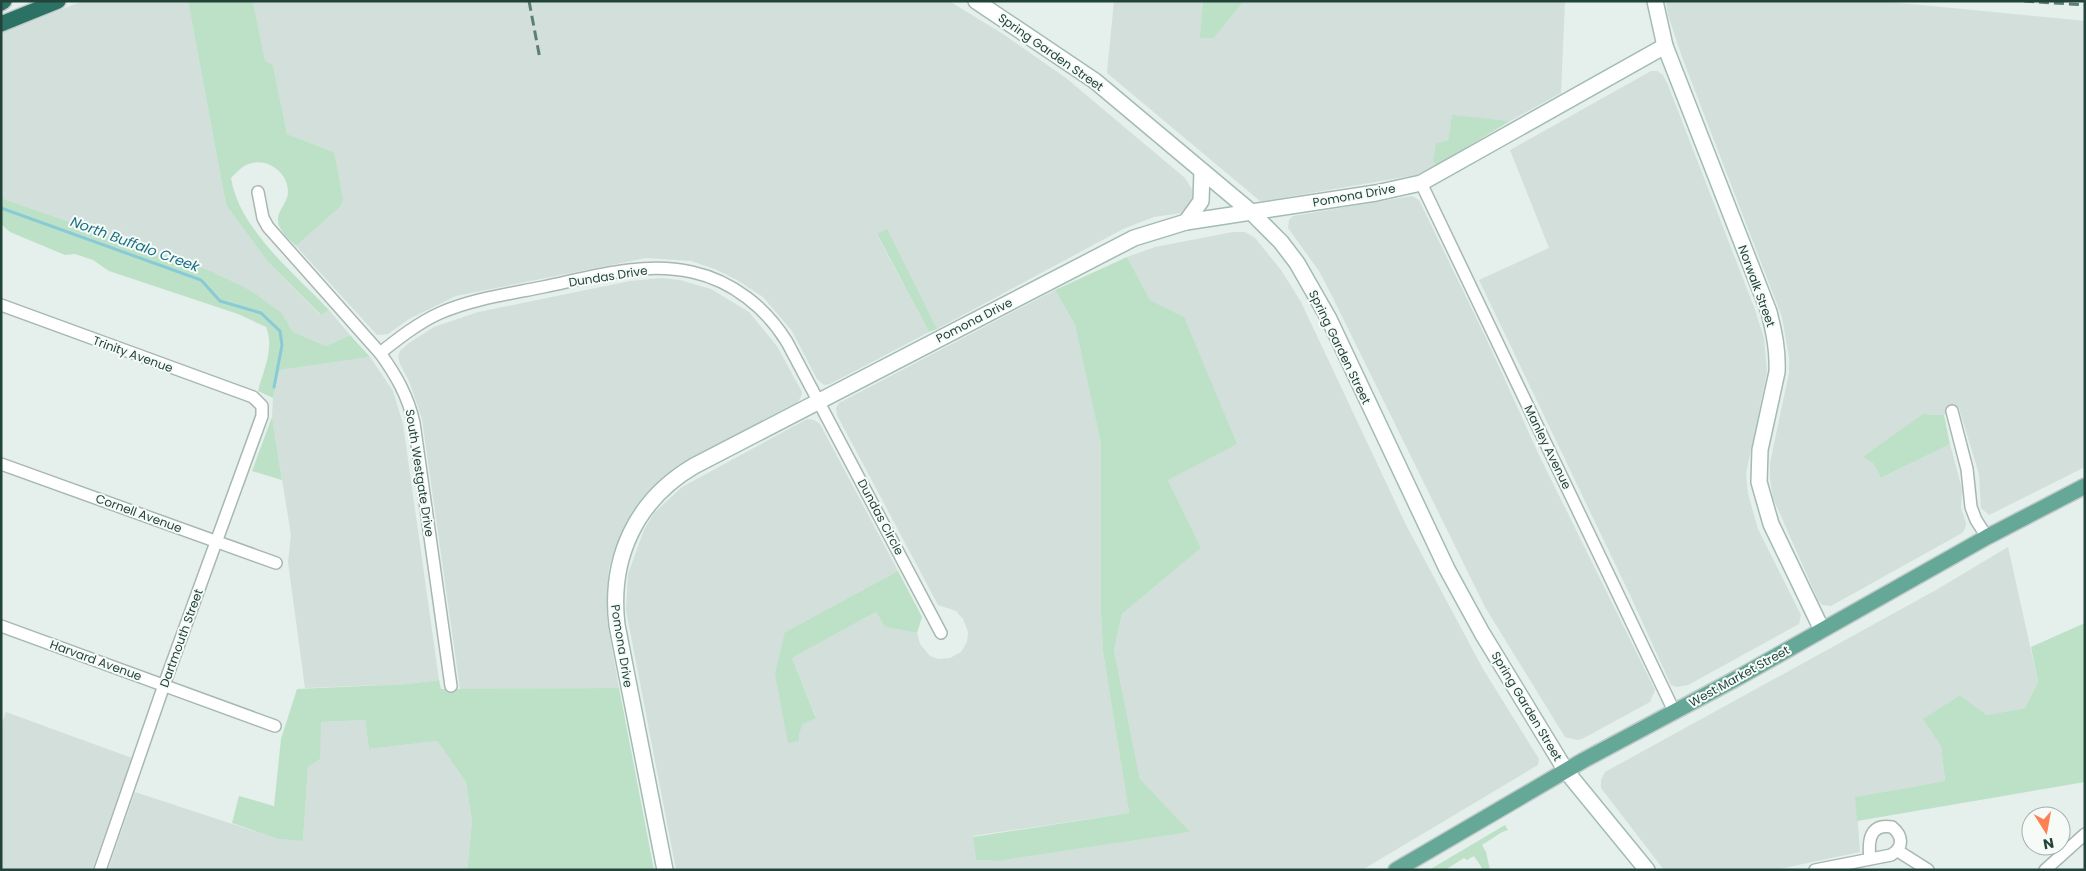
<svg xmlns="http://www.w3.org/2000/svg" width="2086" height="871" font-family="Poppins,sans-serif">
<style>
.built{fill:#d3dfda}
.green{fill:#bce1c7}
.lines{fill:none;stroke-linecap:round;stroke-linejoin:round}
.stream{stroke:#89cad7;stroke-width:3}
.street-casing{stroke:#a7b8b2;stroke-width:14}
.secondary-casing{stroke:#a2bcb3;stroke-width:18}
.primary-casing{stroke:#c1cac8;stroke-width:18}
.highway-casing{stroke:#c1cac8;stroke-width:18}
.street{stroke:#fff;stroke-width:11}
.secondary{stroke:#fff;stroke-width:15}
.primary{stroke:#66a898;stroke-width:15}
.highway{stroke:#2b7264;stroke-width:15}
.rail{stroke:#5d7e76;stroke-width:3;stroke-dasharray:10 5;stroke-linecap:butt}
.labels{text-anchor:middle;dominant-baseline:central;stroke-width:4;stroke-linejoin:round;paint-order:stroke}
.street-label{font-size:12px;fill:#22433a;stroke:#f6fbf8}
.water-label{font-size:14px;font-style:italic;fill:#167084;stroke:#f6fbf8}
</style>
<rect width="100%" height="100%" fill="#e5efeb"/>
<g class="built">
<polygon points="83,1 188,1 226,205 268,262 320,315 329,310 350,335 326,346 293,332 282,313 252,291 211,271 1,198 1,33"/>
<polygon points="253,1 949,1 1003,34 1066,78 1185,178 1193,191 1192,199 1188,208 1181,213 1154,217 1123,229 937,329 886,230 877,235 929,332 830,384 824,385 817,379 792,331 763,297 737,280 715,269 691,261 646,258 456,296 409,319 388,334 377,335 296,246 339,208 334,152 287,134 273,65 265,62"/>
<polygon points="1114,1 1203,1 1201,38 1214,38 1244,1 1565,1 1561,93 1510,121 1452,116 1448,142 1433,162 1437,165 1416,175 1264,201 1260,201 1107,73"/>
<polygon points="1666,1 1880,1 2085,21 2085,467 1989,515 1981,508 1979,474 1959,408 1944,415 1923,414 1873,463 1881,478 1950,444 1962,489 1961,508 1966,523 1965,529 1962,533 1831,606 1822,605 1818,600 1773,498 1770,479 1770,463 1789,373 1789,357 1782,317 1682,57 1668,15"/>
<polygon points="1651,71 1657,71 1663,75 1668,85 1754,307 1764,338 1767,372 1746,474 1748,494 1758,529 1801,615 1799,624 1688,685 1677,687 1671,685 1631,597 1479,280 1549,248 1510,150"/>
<polygon points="1412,196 1419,200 1485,336 1539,455 1655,690 1650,702 1582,739 1577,740 1565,737 1485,607 1333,298 1319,271 1288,228 1289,220 1293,216"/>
<polygon points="1233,232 1245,232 1255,238 1281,270 1301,302 1406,525 1483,669 1539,759 1538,765 1362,870 676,870 626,610 628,574 644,530 654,513 682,487 807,419 814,420 820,424 898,571 785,632 799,734 803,724 816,717 792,658 876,612 885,627 917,633 920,644 930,656 938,659 950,658 961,652 967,642 968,632 963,619 956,611 938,605 837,415 836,408 839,403 1055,290 1075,325 1101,444 1101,613 1103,652 1129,813 973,836 976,860 998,861 1189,832 1140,779 1114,650 1122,614 1201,548 1168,480 1184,317 1150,300 1127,257 1155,247"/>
<polygon points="661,278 680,280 711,289 749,312 777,346 802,392 801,397 797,403 678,465 658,482 644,496 631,515 613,555 609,568 607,592 607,620 619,688 460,689 422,419 409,381 400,364 398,357 400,351 409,343 434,327 478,312 630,281"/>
<polygon points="370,357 393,391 403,424 439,680 407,684 305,688 288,562 291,535 272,417 273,398 280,370"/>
<polygon points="2008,547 2038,682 2025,708 1987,715 1960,695 1924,719 1941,746 1945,781 1856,797 1860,852 1775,870 1664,870 1601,788 1601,780 1605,772 1936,590"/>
<polygon points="6,712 132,758 92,870 1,870 1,725"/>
<polygon points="365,720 369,749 437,741 466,782 472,822 467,870 108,870 135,792 278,839 303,841 308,767 320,759 320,722"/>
</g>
<g class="green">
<path d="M188,1H253L265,61L273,65L287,134L334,152L343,200L339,208L296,246C290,240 278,230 278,221C277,210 288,203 288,192C288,171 265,156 246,165C240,168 235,174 231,178C239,229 294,273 329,310L321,315L268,262L226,205Z"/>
<polygon points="1203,1 1244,1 1214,38 1200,38"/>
<polygon points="1452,115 1510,121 1437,165 1433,162 1436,143 1448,141"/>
<path d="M1,198L211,271L252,291L282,313L293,332L326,346L350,335L370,357L280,370L273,398L258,391C263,372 275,347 266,327L238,314L109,271L93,260L75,254L65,255L10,232L1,224Z"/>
<polygon points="887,229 937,329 929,332 877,234"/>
<polygon points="1127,257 1150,300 1184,317 1237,444 1168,480 1201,548 1122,614 1114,650 1140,779 1190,832 998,861 976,860 973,837 1129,813 1103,652 1101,613 1101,444 1075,325 1055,290"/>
<polygon points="1923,414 1944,415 1950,444 1881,478 1873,463 1863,457"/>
<polygon points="272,417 282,480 252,471"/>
<polygon points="898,571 922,617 917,633 885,627 876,612 792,658 816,718 803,724 799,734 799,741 788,743 775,674 785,632"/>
<polygon points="2085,623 2085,782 1857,821 1855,797 1945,781 1941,746 1923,719 1960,695 1987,715 2025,708 2038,682 2031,647"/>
<polygon points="439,680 441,689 619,688 654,870 467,870 472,822 466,782 437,741 369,749 365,720 321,722 320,759 308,767 303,841 278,839 232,823 239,796 274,806 281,739 297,689 407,684"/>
<polygon points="1505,825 1508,830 1502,832 1482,845 1486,852 1490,870 1481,870 1482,868 1474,856 1467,860 1464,858 1445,870 1429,870"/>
</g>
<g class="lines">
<polyline class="stream" points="1,208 201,280 220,301 261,313 280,331 282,345 274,387"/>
<g class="street-casing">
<g id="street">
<polyline points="1421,183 1674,711"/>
<path d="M258,192L263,218L268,227L380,353C396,375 408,396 414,423L451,686"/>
<polyline points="1,305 253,397 262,406 262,416 164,685 100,870"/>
<path d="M380,353C399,338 418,323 440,313C472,299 509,294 543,287C591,277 643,261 692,272C733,281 766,308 787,342L941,633"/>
<polyline points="1952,411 1967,469 1971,507 1976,520 1987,537"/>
<polyline points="1,464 276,563"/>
<polyline points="1,626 275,726"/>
<polyline points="1898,851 1928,870"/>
<path d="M1815,870L1891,855C1904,847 1903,836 1892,827C1869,823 1868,842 1870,859"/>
<polyline points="2045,870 2085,834"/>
</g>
</g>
<g class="secondary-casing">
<g id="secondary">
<polyline points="976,1 1095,81 1250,211 1281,242 1297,263 1329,319 1447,569 1482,633 1566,771 1647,870"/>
<path d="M1655,1L1665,46L1769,312C1774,332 1778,350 1777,372L1760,450L1759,482L1771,524L1822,630"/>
<polyline points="1186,222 1201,201 1202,171"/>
<path d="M665,870L617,625C609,558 636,500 694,466L1134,238L1186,222L1376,193L1421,183L1665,46"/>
</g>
</g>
<g class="primary-casing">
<polyline id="primary" points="1396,870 1584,760 1741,676 1987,537 2085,486"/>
</g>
<g class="highway-casing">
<g id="highway">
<polyline points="1,3 4,1"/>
<polyline points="1,24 58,1"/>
</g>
</g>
<use href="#street" class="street"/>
<use href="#secondary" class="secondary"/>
<use href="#primary" class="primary"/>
<use href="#highway" class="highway"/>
<g class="rail">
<polyline points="529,1 540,59"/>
<polyline points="2024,1 2085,5"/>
</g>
</g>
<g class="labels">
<g class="street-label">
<text transform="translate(1051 52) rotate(35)">Spring Garden Street</text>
<text transform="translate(1354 195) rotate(-10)">Pomona Drive</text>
<text transform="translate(608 276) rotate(-9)">Dundas Drive</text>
<text transform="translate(1757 286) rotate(70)">Norwalk Street</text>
<text transform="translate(974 320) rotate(-27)">Pomona Drive</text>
<text transform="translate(1340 347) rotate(64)">Spring Garden Street</text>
<text transform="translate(133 354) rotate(20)">Trinity Avenue</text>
<text transform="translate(1548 447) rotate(64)">Manley Avenue</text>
<text transform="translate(420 473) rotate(81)">South Westgate Drive</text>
<text transform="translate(139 513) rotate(20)">Cornell Avenue</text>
<text transform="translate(881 517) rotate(62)">Dundas Circle</text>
<text transform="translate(181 638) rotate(-70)">Dartmouth Street</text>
<text transform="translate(622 646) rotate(81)">Pomona Drive</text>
<text transform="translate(96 660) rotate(20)">Harvard Avenue</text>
<text transform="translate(1739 676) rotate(-29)">West Market Street</text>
<text transform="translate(1527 706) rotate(59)">Spring Garden Street</text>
</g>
<g class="water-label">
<text transform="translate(135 244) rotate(20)">North Buffalo Creek</text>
</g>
</g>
<rect width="2086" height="871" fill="none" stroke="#22433a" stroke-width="5"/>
<g transform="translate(2046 831) rotate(169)"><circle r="24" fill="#f6fbf8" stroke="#a1b1ac"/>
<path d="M0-4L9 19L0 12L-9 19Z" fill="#fc8155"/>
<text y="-8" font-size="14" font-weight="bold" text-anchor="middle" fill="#22433a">N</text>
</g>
</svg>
